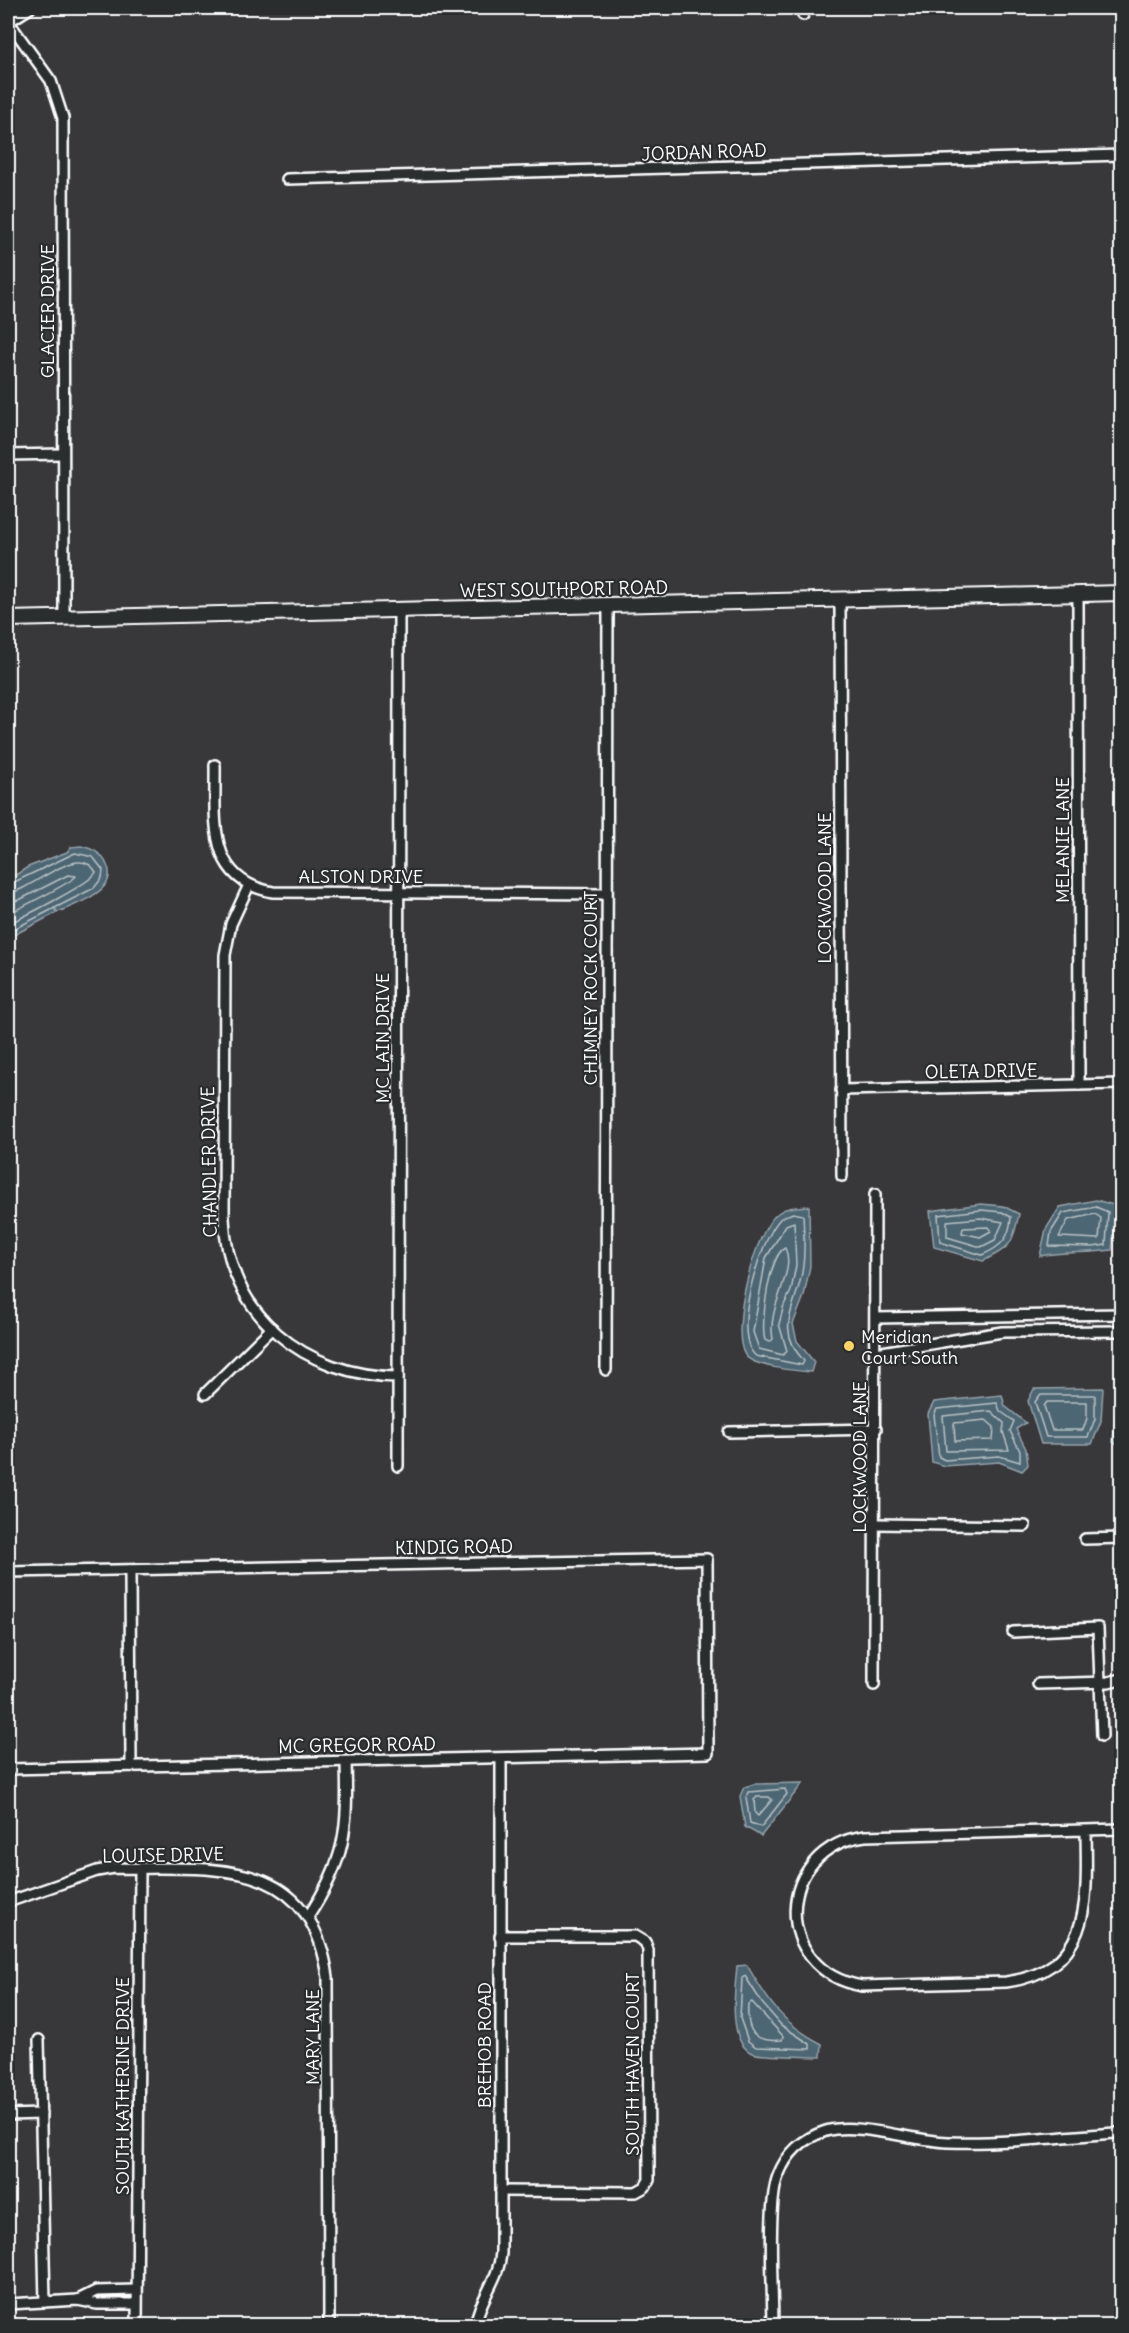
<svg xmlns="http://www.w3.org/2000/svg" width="1129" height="2333" font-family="Delius,sans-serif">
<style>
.water{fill:#4e6673;stroke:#95a3ab;stroke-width:1.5}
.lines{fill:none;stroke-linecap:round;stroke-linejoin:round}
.shore{stroke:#b8c2c7;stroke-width:1.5}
.minor-casing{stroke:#fff;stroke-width:14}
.secondary-casing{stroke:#fff;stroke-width:18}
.minor{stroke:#2a2d2e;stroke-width:9}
.secondary{stroke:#2a2d2e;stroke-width:14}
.poi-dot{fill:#ffd166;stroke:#2a2d2e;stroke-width:2}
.labels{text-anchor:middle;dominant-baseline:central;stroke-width:4.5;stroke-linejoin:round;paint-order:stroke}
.street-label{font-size:18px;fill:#fff;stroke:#2a2d2e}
.poi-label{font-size:18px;fill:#fff;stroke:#2a2d2e;text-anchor:start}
</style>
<rect width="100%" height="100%" fill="#38373a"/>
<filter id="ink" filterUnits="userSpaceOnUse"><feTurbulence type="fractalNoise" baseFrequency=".0167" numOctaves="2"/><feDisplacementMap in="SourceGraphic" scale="12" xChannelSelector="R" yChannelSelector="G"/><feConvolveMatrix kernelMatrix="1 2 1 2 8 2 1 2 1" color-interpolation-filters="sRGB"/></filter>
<g filter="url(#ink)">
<g class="water">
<path d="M81,846C93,849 102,853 107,865C120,890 75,905 58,912L55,909L56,913L8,938V880L28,867L67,852L71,847Z"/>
<path d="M1096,1200L1114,1205L1115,1225L1112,1250C1087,1254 1065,1251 1040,1256L1046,1229L1060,1207Z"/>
<path d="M981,1204L1003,1206L1019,1214C1012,1244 1012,1247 983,1261L934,1247L930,1211Z"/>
<path d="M809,1206L810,1266L804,1296L793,1324L797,1341L814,1362L811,1372C797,1371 753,1367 745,1355C729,1331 755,1229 778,1213C787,1206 799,1207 809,1206Z"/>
<polygon points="1103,1388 1101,1421 1092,1444 1041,1444 1028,1401 1034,1389"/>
<polygon points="1002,1395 1005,1406 1026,1423 1016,1429 1026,1449 1028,1465 1022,1471 999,1462 944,1466 932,1462 928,1414 934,1402"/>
<polygon points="1121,1403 1121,1446 1113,1442 1116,1407"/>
<polygon points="803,1783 761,1836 745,1827 740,1796 744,1787 754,1784"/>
<path d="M747,1965C768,2002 783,2024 822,2044L821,2057C807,2056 763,2057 752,2053C727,2042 735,1988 737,1966Z"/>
</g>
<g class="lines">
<g class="shore">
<polyline points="8,885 75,853 93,857 103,870 102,878 94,888 8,932"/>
<path d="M8,893C31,892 78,841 96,872C92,883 23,917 8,924"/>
<path d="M8,902L19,900L68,875L76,876C74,881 18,909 8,914"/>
<polygon points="1096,1207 1108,1212 1106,1245 1093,1247 1049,1246 1051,1232 1063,1213"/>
<path d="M981,1210L1002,1212L1011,1217C1010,1238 1001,1247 982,1255L940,1242L938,1215Z"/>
<path d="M793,1213L803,1215C804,1232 805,1250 803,1266C799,1305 772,1326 804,1361L802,1365L756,1356C730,1335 760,1240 780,1219C783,1216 789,1215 793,1213Z"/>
<polygon points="1095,1214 1101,1218 1099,1239 1059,1237 1068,1220"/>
<polygon points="981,1218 1003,1222 995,1240 981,1247 947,1237 947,1221"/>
<polygon points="794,1222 796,1265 791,1291 784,1305 779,1324 787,1351 783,1355 759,1349 753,1332 766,1258 786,1225"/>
<polygon points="963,1228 988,1227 991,1231 980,1237 962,1233"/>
<path d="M785,1248C797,1272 766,1306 773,1339L770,1342L765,1340C760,1324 769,1255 785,1248Z"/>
<polygon points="1040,1395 1095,1395 1095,1419 1088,1437 1046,1437 1035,1402"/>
<polygon points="1047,1402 1087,1402 1087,1418 1083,1430 1052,1430 1044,1406"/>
<polygon points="997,1403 1000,1411 1014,1421 1010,1431 1020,1451 1020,1462 999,1456 945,1460 939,1457 934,1415 937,1409"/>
<polygon points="991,1411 1004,1423 1003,1432 1009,1450 946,1451 943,1416"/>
<polygon points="986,1420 994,1427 993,1440 955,1441 954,1423"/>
<polygon points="785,1789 787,1794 761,1827 750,1823 746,1797 748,1792"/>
<polygon points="757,1797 769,1797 772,1800 758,1816 755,1813 754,1800"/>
<polygon points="745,1976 762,2003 781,2025 810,2044 810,2049 756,2047 748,2041 740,2018 742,1978"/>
<path d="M752,2002L783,2036L782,2040C754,2043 746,2032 748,2004Z"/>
</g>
<g class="minor-casing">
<g id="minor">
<polyline points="803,8 803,15"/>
<polyline points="8,21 51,81 63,118 64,618"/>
<polyline points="8,22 30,8"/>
<polyline points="287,179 1122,155"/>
<polyline points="8,455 63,454"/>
<polyline points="1078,594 1079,1085"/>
<polyline points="840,600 842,1176"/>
<path d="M215,765C216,818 205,880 273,892L606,894"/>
<path d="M249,885L231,924L225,955L224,1218C227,1315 305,1376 398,1377"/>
<polyline points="841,1090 1122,1084"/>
<polyline points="876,1318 1122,1314"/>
<polyline points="876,1353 1002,1332 1122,1331"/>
<polyline points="606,1370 608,605"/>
<polyline points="205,1394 272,1328"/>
<polyline points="729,1432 876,1429"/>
<polyline points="398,1466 399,611"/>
<polyline points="876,1524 1025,1526"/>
<polyline points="1085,1539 1122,1538"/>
<polyline points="130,1570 131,1766"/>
<polyline points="8,1572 707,1559 708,1753 8,1769"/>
<polyline points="1013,1632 1098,1628 1102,1736"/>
<polyline points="1038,1684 1108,1682 1122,1679"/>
<polyline points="874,1685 875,1194"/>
<path d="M1086,1832C1087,1899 1093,1970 1006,1982L862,1986C770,1970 775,1848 865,1836L1122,1829"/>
<path d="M8,1902L97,1871L114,1868C210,1870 310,1852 328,1977L329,2326"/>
<path d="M308,1917C346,1859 348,1830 346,1762"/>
<polyline points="500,1936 635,1936 645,1942 648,1950 649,2180 645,2187 636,2192 501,2191"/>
<polyline points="39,2040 45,2302"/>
<polyline points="8,2115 41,2114"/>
<polyline points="78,2300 96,2291 136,2290"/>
<polyline points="8,2304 78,2300 97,2304 136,2304"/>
<polyline points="137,2326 140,1869"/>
<path d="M475,2326C479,2299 499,2280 501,2253V1759"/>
<path d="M773,2326C773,2292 767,2203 778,2176C786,2154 803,2138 826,2131C857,2122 913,2141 948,2142C1003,2144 1060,2137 1116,2133"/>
</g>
</g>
<g class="secondary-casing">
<polyline id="secondary" points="8,619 1122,593"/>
</g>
<use href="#minor" class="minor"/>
<use href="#secondary" class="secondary"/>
</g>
</g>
<circle class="poi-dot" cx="849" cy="1346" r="6"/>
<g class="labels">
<g class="street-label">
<text transform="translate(704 152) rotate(-2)">JORDAN ROAD</text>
<text transform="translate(47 311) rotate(-90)">GLACIER DRIVE</text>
<text transform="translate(564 589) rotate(-1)">WEST SOUTHPORT ROAD</text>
<text transform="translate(1062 840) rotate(-90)">MELANIE LANE</text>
<text x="361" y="876">ALSTON DRIVE</text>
<text transform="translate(824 888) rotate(-90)">LOCKWOOD LANE</text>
<text transform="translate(590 988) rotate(-90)">CHIMNEY ROCK COURT</text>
<text transform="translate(382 1038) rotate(-90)">MC LAIN DRIVE</text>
<text transform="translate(981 1071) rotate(-1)">OLETA DRIVE</text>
<text transform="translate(209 1162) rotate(-91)">CHANDLER DRIVE</text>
<text transform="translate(859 1457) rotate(-90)">LOCKWOOD LANE</text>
<text transform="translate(454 1547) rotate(-1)">KINDIG ROAD</text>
<text transform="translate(357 1745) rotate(-1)">MC GREGOR ROAD</text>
<text transform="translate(163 1855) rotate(-1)">LOUISE DRIVE</text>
<text transform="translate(312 2037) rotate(-90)">MARY LANE</text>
<text transform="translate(484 2045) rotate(-90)">BREHOB ROAD</text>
<text transform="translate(632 2064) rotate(-90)">SOUTH HAVEN COURT</text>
<text transform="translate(122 2086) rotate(-90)">SOUTH KATHERINE DRIVE</text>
</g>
<g class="poi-label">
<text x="861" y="1336">Meridian<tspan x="861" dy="21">Court South</tspan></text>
</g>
</g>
<rect width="1129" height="2333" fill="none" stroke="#2a2d2e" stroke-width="30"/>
<rect x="15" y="15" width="1099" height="2303" fill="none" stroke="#fff" stroke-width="2" filter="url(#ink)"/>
</svg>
